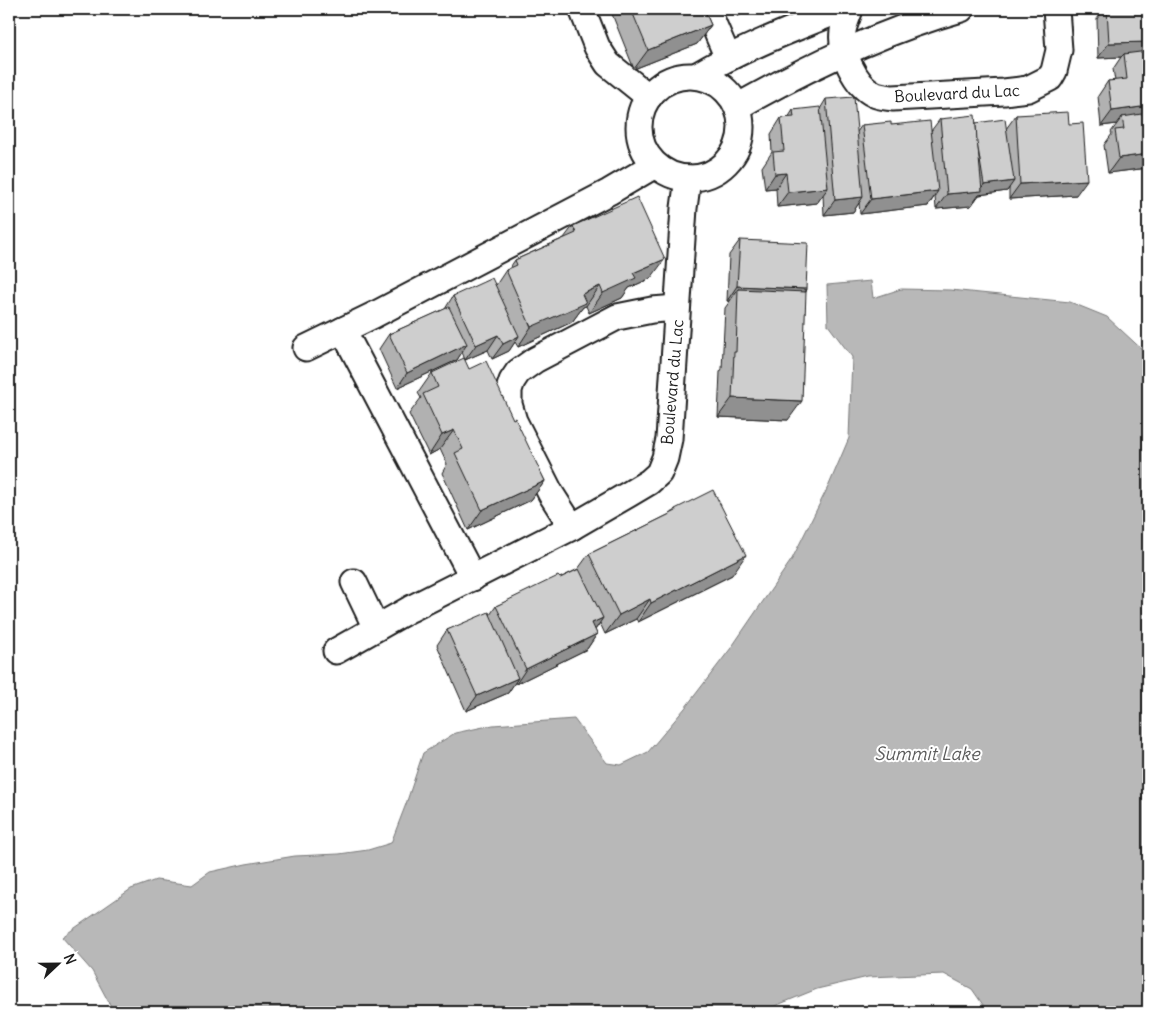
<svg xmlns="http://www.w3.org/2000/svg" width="1157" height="1021" font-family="Delius,sans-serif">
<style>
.water{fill:#b8b8b8;stroke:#7a7a7a}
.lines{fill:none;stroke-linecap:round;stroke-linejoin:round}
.minor-casing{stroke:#1c1c1c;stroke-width:29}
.minor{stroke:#fff;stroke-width:25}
.wall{fill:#b1b1b1;stroke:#1c1c1c}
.shaded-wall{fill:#909090;stroke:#1c1c1c}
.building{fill:#cecece;stroke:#1c1c1c}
.labels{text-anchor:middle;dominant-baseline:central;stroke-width:4;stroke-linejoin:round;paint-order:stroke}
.street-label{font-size:16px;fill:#1c1c1c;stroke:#fff}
.water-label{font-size:18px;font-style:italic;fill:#5a5a5a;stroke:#fff}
</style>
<rect width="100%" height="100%" fill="#fff"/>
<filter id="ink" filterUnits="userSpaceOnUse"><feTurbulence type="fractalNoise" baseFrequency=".02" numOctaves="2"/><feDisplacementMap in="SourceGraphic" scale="10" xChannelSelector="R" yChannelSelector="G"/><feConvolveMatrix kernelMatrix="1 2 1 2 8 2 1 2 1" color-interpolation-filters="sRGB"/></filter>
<g filter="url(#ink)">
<polygon class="water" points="871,281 873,298 901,289 950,290 1070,302 1107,317 1148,355 1148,1012 988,1012 972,989 944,974 868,977 817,989 760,1012 114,1012 92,971 62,937 131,889 156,880 192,885 210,872 246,864 295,856 339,854 368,850 391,843 406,804 423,753 455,733 493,725 574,719 607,763 621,765 648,752 685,708 731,648 792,559 829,485 849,438 852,357 828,325 827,285"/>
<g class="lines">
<g class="minor-casing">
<g id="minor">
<polyline points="582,9 597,47 608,64 649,97"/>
<polyline points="707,9 728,58"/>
<path d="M850,9C848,16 844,24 843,31C840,52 855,85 874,94C880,97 887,97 893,98L1004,92L1028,89L1050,78L1054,71L1059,50L1056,9"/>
<path d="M696,76C742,48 793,29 843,9"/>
<circle cx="690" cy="127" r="51"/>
<path d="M737,107C808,67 882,31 961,9"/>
<polyline points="343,330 473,578"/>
<polyline points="306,348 374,315 609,192 655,165"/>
<polyline points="572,527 551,494 514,421 509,404 509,390 512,381 518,372 535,360 617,317 652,310 677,308"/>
<polyline points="354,582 376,628"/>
<polyline points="336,651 410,609 572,527 629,494 649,482 659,473 665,458 669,439 684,208 688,178"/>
</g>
</g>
<use href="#minor" class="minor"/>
</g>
<g class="wall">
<polygon points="610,9 704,9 711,25 697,44 634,69"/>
<polygon points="734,9 757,9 737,16"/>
<polygon points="1104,9 1148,9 1148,168 1108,173 1104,145 1112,134 1111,132 1117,124 1101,126 1098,96 1108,81 1115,81 1113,69 1121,57 1098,58 1097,19"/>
<polygon points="826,99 857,132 862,125 891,125 931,131 940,119 976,123 1006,129 1016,115 1069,124 1076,195 1009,199 1009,188 1007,191 979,195 971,206 936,209 935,196 928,206 860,214 859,203 853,212 824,215 823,195 817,203 777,207 776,188 765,189 762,167 772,152 771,134 781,118 788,118 793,110 820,109"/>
<polygon points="573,226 651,278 629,288 622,298 589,313 586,306 583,307 572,322 518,347 515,342 509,351 492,359 488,350 465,360 462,352 457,360 397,388 379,349 389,334 445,309 453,296 496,285 506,270 509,269 515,260 564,238"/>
<polygon points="740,240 806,289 805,292 788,420 718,417 720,372 722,369 725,308 730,301 727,301 729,255"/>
<polygon points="469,369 513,419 545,481 531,500 468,530 442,473 447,464 440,449 429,455 409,414 421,398 418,393 432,373"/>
<polygon points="675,509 732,575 638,622 636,619 605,634 600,623 595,630 597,634 587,649 516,684 515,682 508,693 466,711 437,645 447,630 490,615 496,606 560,578 578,569 589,554 672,513"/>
</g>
<g class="shaded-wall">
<polygon points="743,9 757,9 737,16"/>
<polygon points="711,25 697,44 634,69 648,50"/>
<polygon points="1148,42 1148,56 1124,54 1121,57 1098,58 1109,43"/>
<polygon points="1148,106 1148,120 1122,117 1117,124 1101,126 1112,111"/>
<polygon points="1148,154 1148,168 1108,173 1119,158"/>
<polygon points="786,173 776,188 765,189 775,174"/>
<polygon points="1087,180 1076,195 1009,199 1020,184"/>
<polygon points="1014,181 1007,191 979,195 971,206 936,209 947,194 980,191 984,185"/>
<polygon points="828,188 817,203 777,207 788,192"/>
<polygon points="938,191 928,206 860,214 871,199"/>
<polygon points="863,197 853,212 824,215 835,200"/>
<polygon points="665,259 651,278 629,288 622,298 589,313 603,293 633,273"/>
<polygon points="600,286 586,306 583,307 572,322 518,347 531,327 582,294"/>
<polygon points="737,286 806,289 796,304 738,289 730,301 727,301"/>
<polygon points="498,335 488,350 465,360 476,345"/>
<polygon points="519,336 509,351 492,359 503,344"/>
<polygon points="467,344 457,360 397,388 407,373"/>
<polygon points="732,398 802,401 788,420 718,417"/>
<polygon points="454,430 440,449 429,455 442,435"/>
<polygon points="545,481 531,500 468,530 482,510"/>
<polygon points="746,555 732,575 638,622 651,603"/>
<polygon points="650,599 636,619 605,634 619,615"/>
<polygon points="603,618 593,633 592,623"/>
<polygon points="597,634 587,649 516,684 526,669"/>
<polygon points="518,678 508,693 466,711 477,696"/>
</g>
<g class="building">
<polygon points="631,9 704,9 711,25 648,50"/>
<polygon points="1107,9 1148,9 1148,42 1109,43"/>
<polygon points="1148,51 1148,106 1112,111 1108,81 1127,79 1124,54"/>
<polygon points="854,97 863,197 835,200 826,99"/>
<polygon points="820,107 828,188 788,192 786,173 775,174 773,152 784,151 781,118 794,117 793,110"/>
<polygon points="1068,112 1069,124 1083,123 1087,180 1020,184 1016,115"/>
<polygon points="1148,113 1148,154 1119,158 1115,130 1124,129 1122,117"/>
<polygon points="975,115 982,191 947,194 940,119"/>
<polygon points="1005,119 1014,181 984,185 977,142 976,123"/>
<polygon points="930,121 938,191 871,199 862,125 891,122 891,125"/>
<polygon points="637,197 665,259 633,273 636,278 603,293 600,286 582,294 586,303 531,327 506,270 517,265 515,260 576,233 573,226"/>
<polygon points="740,240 808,243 806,289 737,286"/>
<polygon points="492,278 519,336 503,344 498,335 476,345 453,296"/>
<polygon points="738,289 806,292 802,401 732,398 734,352 736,352"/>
<polygon points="449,307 467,344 407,373 389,334"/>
<polygon points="464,358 469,369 486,361 513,419 515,418 545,481 482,510 455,453 463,449 454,430 442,435 423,394 438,387 432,373"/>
<polygon points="713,490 746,555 651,603 650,599 619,615 589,554 676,511 675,509"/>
<polygon points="579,569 603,618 592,623 597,634 526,669 496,606 558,576 560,578"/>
<polygon points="489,612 518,678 477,696 447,630"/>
</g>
</g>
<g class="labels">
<g class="street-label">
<text transform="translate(957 93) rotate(-3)">Boulevard du Lac</text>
<text transform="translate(672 382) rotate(-85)">Boulevard du Lac</text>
</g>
<g class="water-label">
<text x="927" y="753">Summit Lake</text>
</g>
</g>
<rect width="1157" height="1021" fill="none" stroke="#fff" stroke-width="30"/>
<rect x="15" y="15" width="1127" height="991" fill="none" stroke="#1c1c1c" stroke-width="2" filter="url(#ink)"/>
<g transform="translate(58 964) rotate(68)" stroke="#ffffff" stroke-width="4" paint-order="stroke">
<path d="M0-4L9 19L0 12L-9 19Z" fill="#1c1c1c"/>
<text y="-8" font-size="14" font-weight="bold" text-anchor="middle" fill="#1c1c1c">N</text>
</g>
</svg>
